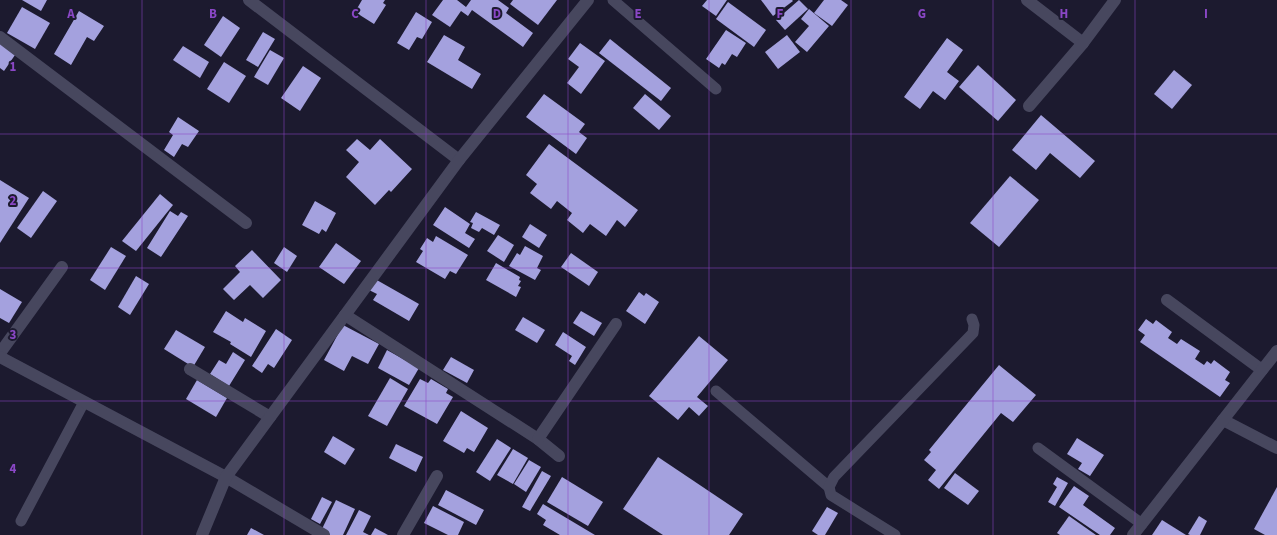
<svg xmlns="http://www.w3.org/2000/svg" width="1277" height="535" font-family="'Source Sans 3',sans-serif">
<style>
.building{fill:#a4a1de}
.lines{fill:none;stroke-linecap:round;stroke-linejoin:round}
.service{stroke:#47475e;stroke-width:11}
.minor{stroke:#47475e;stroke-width:12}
.grid{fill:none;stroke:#8a47c6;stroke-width:1;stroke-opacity:0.55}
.grid-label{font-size:13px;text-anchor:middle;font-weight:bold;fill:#8a47c6;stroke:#1c1a2f;stroke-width:4;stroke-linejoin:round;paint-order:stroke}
</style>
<rect width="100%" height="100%" fill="#1c1a2f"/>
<g class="building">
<polygon points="22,0 47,0 41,11"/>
<polygon points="362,0 385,0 383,3 386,5 374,24 355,12"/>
<polygon points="443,0 457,0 466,7 471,0 498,0 509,8 506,13 533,33 523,47 472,10 468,16 461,11 450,27 432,15"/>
<polygon points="513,0 557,0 538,25 510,4"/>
<polygon points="707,0 727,0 716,16 702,6"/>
<polygon points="761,0 792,0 793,1 773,16"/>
<polygon points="799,0 808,9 785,30 776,20"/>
<polygon points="824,0 841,0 848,5 832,26 814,13"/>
<polygon points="728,2 766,30 754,47 716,19"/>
<polygon points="22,7 50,23 35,49 7,33"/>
<polygon points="809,9 829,26 807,52 795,42 809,26 801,19"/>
<polygon points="79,11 104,26 94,41 87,37 71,65 54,54"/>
<polygon points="416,12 432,22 422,39 417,37 409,50 397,43"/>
<polygon points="223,16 240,28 221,57 204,45"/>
<polygon points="726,30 746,43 737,57 732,54 725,65 722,63 719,68 706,59"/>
<polygon points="263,32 275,39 258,67 246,60"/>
<polygon points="444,35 465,47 458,60 481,74 472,89 427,62"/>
<polygon points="787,35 800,52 778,69 765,52"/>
<polygon points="947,38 963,50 947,72 959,81 945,100 933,91 920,109 904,97"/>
<polygon points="610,39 671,88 661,101 599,53"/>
<polygon points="0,43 15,55 4,71 0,68"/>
<polygon points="580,43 605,61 581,94 567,83 579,67 568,59"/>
<polygon points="183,46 209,62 200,78 173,60"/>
<polygon points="270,50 284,58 268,85 254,77"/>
<polygon points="224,62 246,76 229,103 207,89"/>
<polygon points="978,65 1016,100 998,121 959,87"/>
<polygon points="303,66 321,78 300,111 281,98"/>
<polygon points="1174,70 1192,85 1172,109 1154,94"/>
<polygon points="544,94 585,124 579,132 587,138 576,154 526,117"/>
<polygon points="645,94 671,116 659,130 633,108"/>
<polygon points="1041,115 1095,161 1080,178 1050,153 1036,170 1012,150"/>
<polygon points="178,117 199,131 188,147 182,144 174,157 164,150 173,135 169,132"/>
<polygon points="357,139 370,150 380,139 412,169 391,192 389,190 375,205 346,177 359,162 346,150"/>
<polygon points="549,144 638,210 625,227 617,220 606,236 590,224 583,233 567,220 572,213 557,201 551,209 530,193 537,184 526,175"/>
<polygon points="1010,176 1039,200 999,247 970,223"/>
<polygon points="0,180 29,198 0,243"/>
<polygon points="43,191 57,201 31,238 17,228"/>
<polygon points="160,194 173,205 136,251 122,241"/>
<polygon points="315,201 336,213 326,232 322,229 319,234 302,225"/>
<polygon points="445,207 470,224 465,233 475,239 469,248 433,225"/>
<polygon points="170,211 178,216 181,212 188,216 161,257 147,248"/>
<polygon points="476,212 500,225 494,235 482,228 479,232 471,228 473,223 470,222"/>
<polygon points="530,224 547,235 539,248 522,237"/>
<polygon points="498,235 514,245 504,262 487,251"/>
<polygon points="436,236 468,255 456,274 450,271 445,279 416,262 423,251 420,249 427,238 433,242"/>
<polygon points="336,243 361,261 344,284 319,267"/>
<polygon points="525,246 543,256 537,268 541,270 535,280 509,266 517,253 520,255"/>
<polygon points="111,247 126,256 105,290 90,280"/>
<polygon points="284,247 297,256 287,272 274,263"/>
<polygon points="252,250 281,280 263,298 250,285 234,300 223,289 240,272 235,266"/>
<polygon points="571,253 598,272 589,286 561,267"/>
<polygon points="496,263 520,277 519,280 521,281 518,286 521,287 516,297 486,280"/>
<polygon points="136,276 149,284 130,315 118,307"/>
<polygon points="375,279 419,304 409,321 373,300 377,294 369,290"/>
<polygon points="0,289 22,302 9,323 0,318"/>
<polygon points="639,292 644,296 646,293 659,302 645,324 626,311"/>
<polygon points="226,311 243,322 245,318 266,331 251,357 230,344 231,342 213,332"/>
<polygon points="581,311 602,323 594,336 573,323"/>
<polygon points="523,317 545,330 537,343 515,330"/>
<polygon points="1146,319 1153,324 1156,320 1172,332 1168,338 1177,344 1181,339 1200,351 1195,359 1204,365 1207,361 1211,364 1214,360 1230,372 1225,380 1230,383 1220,397 1140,342 1145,335 1138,330"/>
<polygon points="343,325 379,344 368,364 352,356 344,371 324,360"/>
<polygon points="276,329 292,340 274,368 268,364 262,373 252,366"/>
<polygon points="176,330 205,347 193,367 164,349"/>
<polygon points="563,332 586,347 575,365 569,361 572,356 555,345"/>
<polygon points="699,336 728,360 697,397 708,406 699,416 689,407 678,420 649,396"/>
<polygon points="387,350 419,368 409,385 378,368"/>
<polygon points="233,352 245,360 229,386 210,374 219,360 226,364"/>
<polygon points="451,357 474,370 467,383 443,370"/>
<polygon points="999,365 1036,395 1013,422 1001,413 939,489 928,480 936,470 924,460 931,452 929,450"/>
<polygon points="390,378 408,389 387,426 368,416"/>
<polygon points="420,379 428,383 431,379 448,389 446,393 453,397 437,424 404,406"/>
<polygon points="197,380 227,398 216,417 186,399"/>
<polygon points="461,411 488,428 474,452 467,448 464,453 443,441"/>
<polygon points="333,436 355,449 345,465 324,452"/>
<polygon points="1077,438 1104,455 1090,476 1078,469 1082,463 1067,454"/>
<polygon points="497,439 511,448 490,481 476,472"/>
<polygon points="396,444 423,457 416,472 389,458"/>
<polygon points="513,449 528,458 513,484 497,475"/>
<polygon points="658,457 743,514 729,535 663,535 623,509"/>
<polygon points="529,460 541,467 526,492 514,484"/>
<polygon points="542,471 551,476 530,511 522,507"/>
<polygon points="955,473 979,491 968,505 944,488"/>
<polygon points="562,477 603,502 588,526 547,502"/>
<polygon points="1057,477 1068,483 1055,506 1048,502 1057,487 1053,484"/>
<polygon points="1074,486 1089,496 1083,505 1115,528 1110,535 1100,535 1059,507"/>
<polygon points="1277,487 1277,535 1265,535 1254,529"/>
<polygon points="446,490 484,510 476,525 438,505"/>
<polygon points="322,497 332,502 320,524 311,519"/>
<polygon points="336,500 355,509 343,535 329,535 321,531"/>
<polygon points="543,504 595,535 560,535 543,525 546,520 537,514"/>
<polygon points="433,506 464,522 458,535 448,535 424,523"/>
<polygon points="827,507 838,513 825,535 818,535 812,531"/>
<polygon points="359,510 371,516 363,532 369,535 346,535"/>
<polygon points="1069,516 1096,535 1060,535 1057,533"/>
<polygon points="1199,516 1207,521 1200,535 1190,535 1188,534"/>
<polygon points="1162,520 1186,535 1152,535"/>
<polygon points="251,528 264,535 247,535"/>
<polygon points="375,528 388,535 371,535"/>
</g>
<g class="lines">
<g class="service">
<polyline points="613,0 716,89"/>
<polyline points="716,391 829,487"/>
<polyline points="1038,448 1142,524"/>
<polyline points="21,521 84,402"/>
<polyline points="895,535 831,495 829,487 834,477 973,333 974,325 972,319"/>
</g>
<g class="minor">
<polyline points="249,0 459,160"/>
<polyline points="1027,0 1083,43"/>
<polyline points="0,37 246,223"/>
<polyline points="1029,106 1083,43 1115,0"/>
<polyline points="1167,300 1262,370"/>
<polyline points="345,315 538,439 559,456"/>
<polyline points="0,353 62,267"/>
<polyline points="0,357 226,477 324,535"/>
<polyline points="190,369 270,417"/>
<polyline points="1223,420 1277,448"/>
<polyline points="538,439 616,324"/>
<polyline points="202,535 226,477 459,160 588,0"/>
<polyline points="403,535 437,476"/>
<polyline points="1133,535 1277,351"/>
</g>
</g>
<path class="grid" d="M142,0V535M284,0V535M426,0V535M568,0V535M709,0V535M851,0V535M993,0V535M1135,0V535M0,134H1277M0,268H1277M0,401H1277"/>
<g class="grid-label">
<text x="71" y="18">A</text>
<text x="213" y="18">B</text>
<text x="355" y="18">C</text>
<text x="497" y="18">D</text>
<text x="638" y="18">E</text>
<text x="780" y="18">F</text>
<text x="922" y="18">G</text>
<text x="1064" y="18">H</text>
<text x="1206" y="18">I</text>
<text x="13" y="71">1</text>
<text x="13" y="205">2</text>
<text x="13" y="339">3</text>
<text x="13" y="473">4</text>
</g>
</svg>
